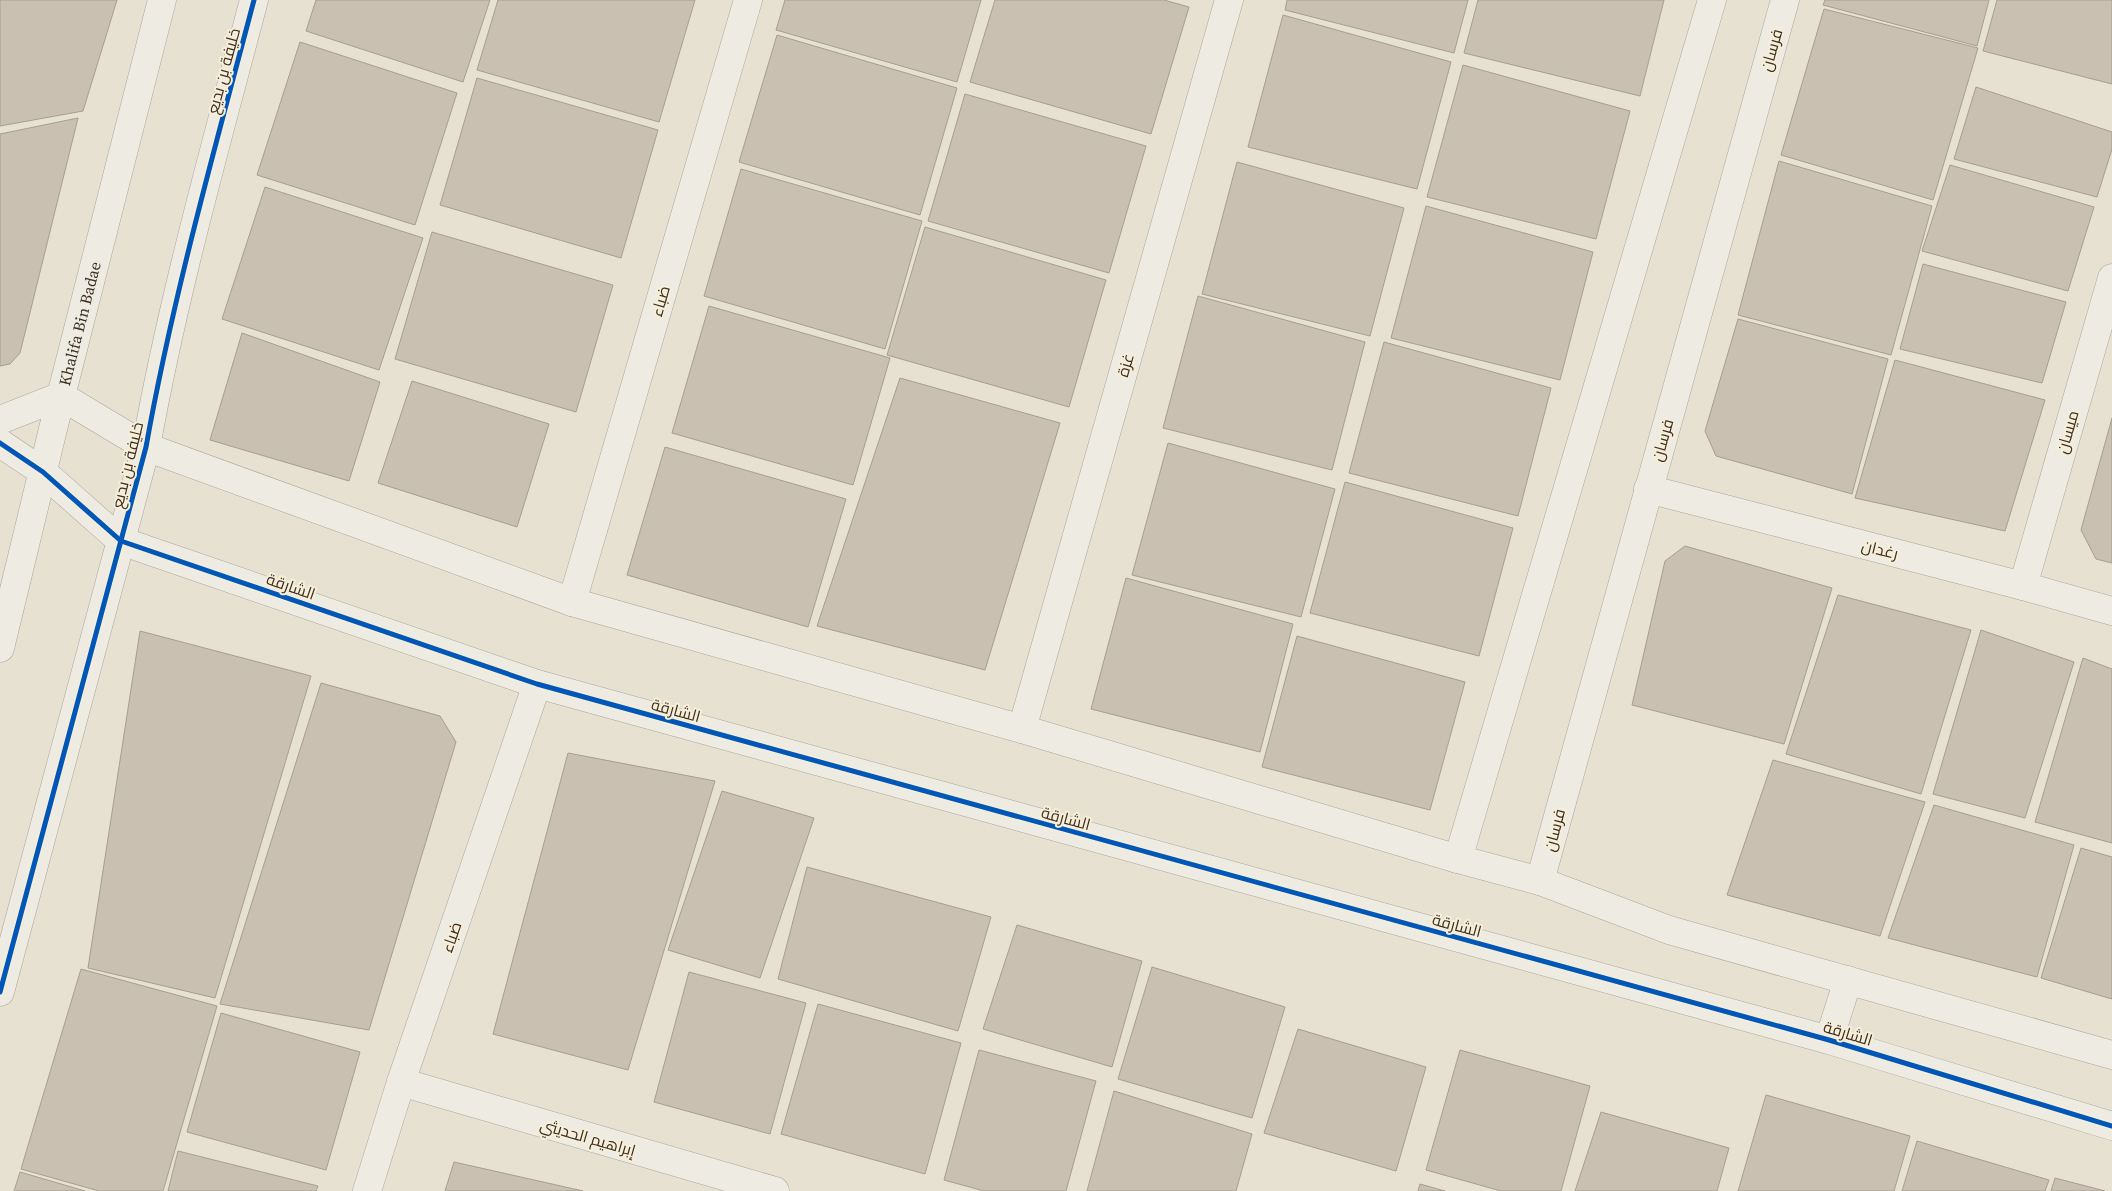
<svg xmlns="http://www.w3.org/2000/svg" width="2112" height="1191" font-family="'Source Serif 4',Cairo,serif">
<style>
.building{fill:#cac0b2;stroke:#a79d90}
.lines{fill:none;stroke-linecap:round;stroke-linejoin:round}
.minor-casing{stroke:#aca69a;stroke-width:29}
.minor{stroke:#eeebe3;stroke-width:28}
.cycleway-casing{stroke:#f6eed9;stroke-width:8}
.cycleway{stroke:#0057b8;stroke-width:5}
.labels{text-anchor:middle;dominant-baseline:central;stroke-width:4;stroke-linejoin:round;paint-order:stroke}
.street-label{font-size:16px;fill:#3c2f21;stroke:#f6eed9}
</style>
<rect width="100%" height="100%" fill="#e6e1d1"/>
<g class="building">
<polygon points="0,0 117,0 83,111 0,126"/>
<polygon points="316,0 490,0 463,82 306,31"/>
<polygon points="498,0 695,0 659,122 477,70"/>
<polygon points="785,0 981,0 957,82 776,30"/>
<polygon points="995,0 1164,0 1189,7 1151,134 970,82"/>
<polygon points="1287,0 1468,0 1454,53 1285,10"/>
<polygon points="1478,0 1664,0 1640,96 1464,53"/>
<polygon points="1825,0 1989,0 1977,46 1823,5"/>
<polygon points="1997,0 2112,0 2112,84 1983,51"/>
<polygon points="1824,9 1978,48 1933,200 1781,155"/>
<polygon points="1283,15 1451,62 1417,189 1248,147"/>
<polygon points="777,35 957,88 920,215 739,162"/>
<polygon points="300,42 457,93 415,225 257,175"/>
<polygon points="1463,65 1630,111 1596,239 1427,197"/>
<polygon points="477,78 658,130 621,258 440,205"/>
<polygon points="1976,87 2112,132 2112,149 2097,197 1954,159"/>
<polygon points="965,94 1146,146 1109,273 928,221"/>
<polygon points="78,118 20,353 10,364 0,366 0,134"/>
<polygon points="1779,161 1932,206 1891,355 1738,315"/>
<polygon points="1237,162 1404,208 1370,336 1202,294"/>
<polygon points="1950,165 2094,207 2068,291 1922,251"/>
<polygon points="741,169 922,221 885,349 704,296"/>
<polygon points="265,187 423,238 379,370 222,319"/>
<polygon points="1426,206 1593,252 1560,380 1391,338"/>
<polygon points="925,227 1106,280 1069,407 887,355"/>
<polygon points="432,232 613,285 576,412 395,359"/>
<polygon points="1923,264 2066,302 2042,383 1900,349"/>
<polygon points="1198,296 1365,342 1332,470 1163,428"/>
<polygon points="709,306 890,358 853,485 672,433"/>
<polygon points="1738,319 1888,359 1852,494 1716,456 1705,431"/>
<polygon points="242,333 380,382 349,481 210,440"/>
<polygon points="1384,342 1551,388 1518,516 1349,473"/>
<polygon points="1895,360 2045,400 2005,531 1855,498"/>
<polygon points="900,378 1060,423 985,670 817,626"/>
<polygon points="412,381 549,424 517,527 378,483"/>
<polygon points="2112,418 2112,563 2096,559 2081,530"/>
<polygon points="1168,443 1335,489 1301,617 1132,575"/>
<polygon points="665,447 846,499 808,627 627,575"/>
<polygon points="1345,482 1513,528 1479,656 1310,613"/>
<polygon points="1685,546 1832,588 1784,744 1632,705 1665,561"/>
<polygon points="1126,578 1293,624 1260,752 1091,709"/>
<polygon points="1838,595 1971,630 1921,794 1786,754"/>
<polygon points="1981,630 2074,662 2025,818 1933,794"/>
<polygon points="140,631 311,676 215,998 88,968"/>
<polygon points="1297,636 1465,682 1430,810 1262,767"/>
<polygon points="2083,658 2112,669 2112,843 2035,822"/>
<polygon points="321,683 440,716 456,742 369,1030 220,1004"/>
<polygon points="568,753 715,781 628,1070 493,1034"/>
<polygon points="1773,760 1925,802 1880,936 1727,895"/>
<polygon points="722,791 814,818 760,978 668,950"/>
<polygon points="1934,805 2074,845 2037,977 1888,938"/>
<polygon points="2081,848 2112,857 2112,999 2041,978"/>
<polygon points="807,867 991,917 958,1031 778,979"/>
<polygon points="1017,925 1142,961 1112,1067 983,1029"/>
<polygon points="1152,967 1285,1007 1252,1118 1118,1079"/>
<polygon points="81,969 217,1006 163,1191 99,1191 21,1169"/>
<polygon points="689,972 806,1003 770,1134 654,1102"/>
<polygon points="818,1004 961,1043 925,1174 781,1134"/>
<polygon points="221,1013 360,1052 326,1170 187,1132"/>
<polygon points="1298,1029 1426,1067 1396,1171 1264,1133"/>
<polygon points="979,1050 1096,1081 1066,1191 984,1191 944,1180"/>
<polygon points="1460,1050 1590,1086 1561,1191 1501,1191 1426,1170"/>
<polygon points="1114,1091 1252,1134 1236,1191 1087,1191"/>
<polygon points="1766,1095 1910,1136 1894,1191 1738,1191"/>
<polygon points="1601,1112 1729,1148 1717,1191 1575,1191"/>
<polygon points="1917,1141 2049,1180 2045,1191 1902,1191"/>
<polygon points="178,1151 318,1186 316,1191 168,1191"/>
<polygon points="454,1162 583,1191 445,1191"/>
<polygon points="20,1172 85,1191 14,1191"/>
<polygon points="2055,1178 2105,1191 2051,1191"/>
<polygon points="1420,1184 1445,1191 1418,1191"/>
</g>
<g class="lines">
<g class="minor-casing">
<g id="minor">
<polyline points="0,420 61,396 146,447 572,602 1022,729 1458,859 1540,881 1669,930 2112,1055"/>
<polyline points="0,443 43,472 121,541 537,684 1829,1040 2112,1126"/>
<polyline points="1648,489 2023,586 2112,611"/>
<polyline points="2023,586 2112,278"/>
<polyline points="572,602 748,0"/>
<path id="s1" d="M0,648L61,396L162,0"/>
<polyline points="1022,729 1229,0"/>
<polyline points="1458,859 1712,0"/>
<polyline points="1540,881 1785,0"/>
<path d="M0,992L146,447C173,296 215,148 254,0"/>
<polyline points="1829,1040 1848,980"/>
<polyline points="401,1082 775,1191"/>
<polyline points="367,1191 401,1082 537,684"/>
</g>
</g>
<use href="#minor" class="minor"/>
<g class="cycleway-casing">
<g id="cycleway">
<polyline points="0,443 43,472 121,541 537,684 1829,1040 2112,1126"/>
<path d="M0,992L146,447C173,296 215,148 254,0"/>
</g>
</g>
<use href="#cycleway" class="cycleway"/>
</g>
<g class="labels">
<g class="street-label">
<text transform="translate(1771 50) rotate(-74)">فرسان</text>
<text transform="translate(223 71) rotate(-75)">خليفة بن بديع</text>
<text transform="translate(660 301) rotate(-74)">ضباء</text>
<text stroke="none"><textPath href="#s1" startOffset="334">Khalifa Bin Badae</textPath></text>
<text transform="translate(1125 365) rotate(-74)">غزة</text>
<text transform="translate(2067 432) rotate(-74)">ميسان</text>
<text transform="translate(1662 440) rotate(-74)">فرسان</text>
<text transform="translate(127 465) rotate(-76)">خليفة بن بديع</text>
<text transform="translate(1880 549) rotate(14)">رغدان</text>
<text transform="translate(291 586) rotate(19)">الشارقة</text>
<text transform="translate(676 710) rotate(15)">الشارقة</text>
<text transform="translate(1066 818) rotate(15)">الشارقة</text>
<text transform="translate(1554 830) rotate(-75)">فرسان</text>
<text transform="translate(1457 925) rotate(15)">الشارقة</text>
<text transform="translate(451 937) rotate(-71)">ضباء</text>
<text transform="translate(1848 1033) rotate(17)">الشارقة</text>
<text transform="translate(588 1137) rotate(16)">إبراهيم الحديثي</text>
</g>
</g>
</svg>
